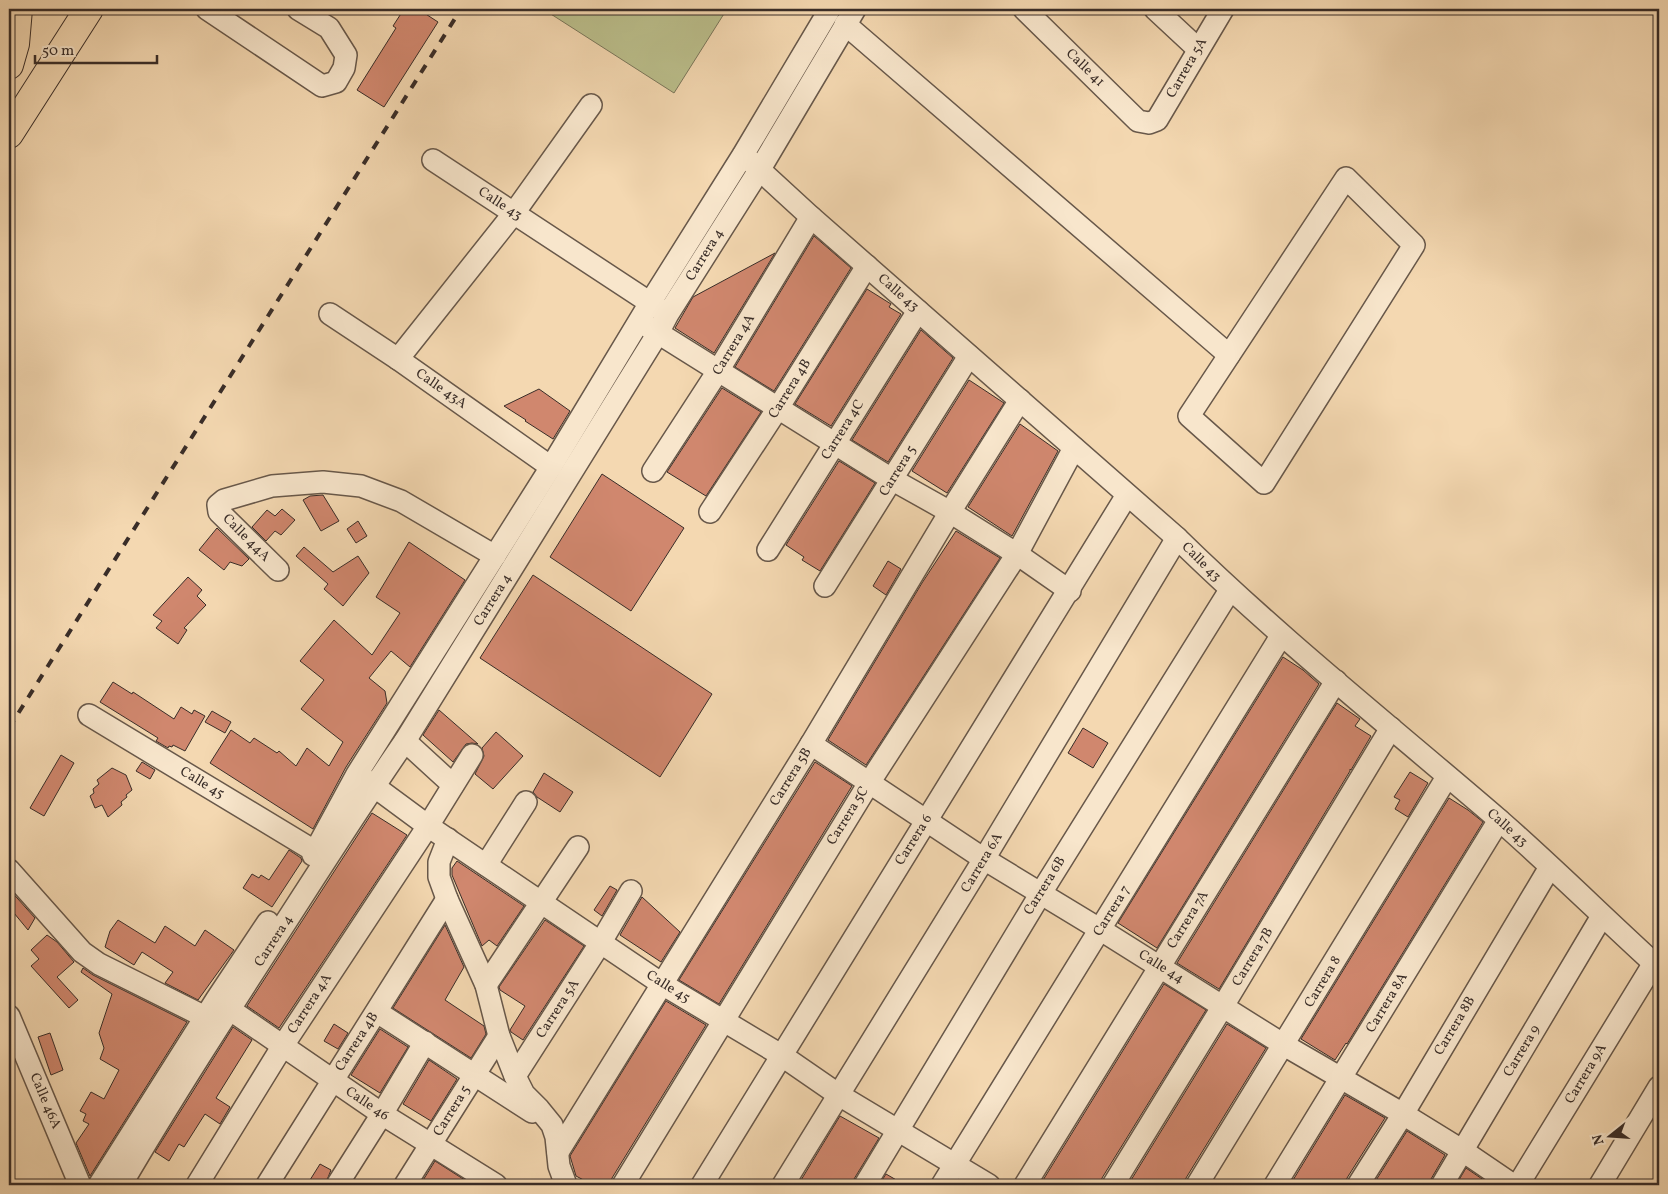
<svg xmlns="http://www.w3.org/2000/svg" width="1668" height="1194" font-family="Vollkorn,serif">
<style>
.green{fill:#bbbf8c;stroke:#7a765a}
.building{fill:#d0876e;stroke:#392d28}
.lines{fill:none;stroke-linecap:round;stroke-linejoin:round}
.minor-casing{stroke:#68584a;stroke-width:24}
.major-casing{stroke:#392d28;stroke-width:30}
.minor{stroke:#f8e6cc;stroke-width:21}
.major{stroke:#f4d8b1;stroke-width:28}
.rail{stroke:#392d28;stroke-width:4;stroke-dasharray:9 9;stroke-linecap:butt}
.labels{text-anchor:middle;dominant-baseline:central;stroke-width:5;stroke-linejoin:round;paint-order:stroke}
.street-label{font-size:14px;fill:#392d28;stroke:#f8e6cc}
</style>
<rect width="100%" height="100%" fill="#f4d8b1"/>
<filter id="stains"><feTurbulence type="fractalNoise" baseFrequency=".004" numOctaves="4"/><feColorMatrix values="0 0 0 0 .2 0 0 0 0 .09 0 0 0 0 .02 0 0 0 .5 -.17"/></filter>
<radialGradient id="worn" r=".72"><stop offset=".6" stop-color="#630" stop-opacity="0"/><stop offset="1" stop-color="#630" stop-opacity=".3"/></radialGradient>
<polygon class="green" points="543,9 727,9 674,93"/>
<g class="building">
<polygon points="404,9 418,9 438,22 384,107 357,90 396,28 393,26"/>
<polygon points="814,236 851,268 774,391 735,367"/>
<polygon points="775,253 714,353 675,328 693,297"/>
<polygon points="867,289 891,304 889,307 901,314 831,426 795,404"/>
<polygon points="921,330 953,358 888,462 852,440"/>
<polygon points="969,380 1004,403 947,493 912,471"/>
<polygon points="722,388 761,412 706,496 667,472"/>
<polygon points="539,389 570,411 553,439 525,421 526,420 504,406"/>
<polygon points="1020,424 1058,451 1012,536 968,507"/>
<polygon points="839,461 875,483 820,571 802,560 804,557 786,545"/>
<polygon points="602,474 684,528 631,611 550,557"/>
<polygon points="323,495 339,521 321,531 303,500 310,496"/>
<polygon points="282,509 295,520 281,535 275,531 266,541 252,527 267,510 275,516"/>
<polygon points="358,521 367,536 356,543 347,529"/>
<polygon points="217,528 249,559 242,566 230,562 224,570 199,550"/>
<polygon points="956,531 1000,558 866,765 828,740 922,583"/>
<polygon points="409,542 465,580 410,667 391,651 369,678 385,691 387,703 346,767 313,829 210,763 231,730 250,743 254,738 277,753 279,751 296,766 307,748 329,766 343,742 301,709 324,680 300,661 334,620 372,655 400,613 376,597"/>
<polygon points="304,547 333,572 358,556 369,573 343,606 324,589 328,584 296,556"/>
<polygon points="888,561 901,569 886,595 873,586"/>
<polygon points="533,575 712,694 660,777 480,658"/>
<polygon points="188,577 202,590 197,596 206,605 184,628 187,630 178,644 156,628 162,621 153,615"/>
<polygon points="1283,657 1303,670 1319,684 1157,948 1118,923"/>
<polygon points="113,682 132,694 133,692 174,719 181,707 192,714 194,710 205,716 185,751 173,745 172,747 169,746 168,748 156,741 158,738 100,702"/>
<polygon points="1337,703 1360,719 1355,726 1371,736 1351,770 1350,769 1350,771 1219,989 1177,963"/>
<polygon points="439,710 478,744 472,743 466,744 453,762 423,735"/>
<polygon points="212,711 231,722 225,733 205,722"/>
<polygon points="1083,728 1108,743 1093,768 1068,753"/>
<polygon points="496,732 523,756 493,789 475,774 484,756 482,748"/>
<polygon points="61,755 74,763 44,816 30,808"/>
<polygon points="142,762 155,770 150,779 136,771"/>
<polygon points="815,762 852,786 719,1004 679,980"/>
<polygon points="112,768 126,775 132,790 126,795 127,797 121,802 122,805 108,817 102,805 95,808 90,796 94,793 93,789 99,784 97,780"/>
<polygon points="1410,772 1428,783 1408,817 1395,809 1400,800 1394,797"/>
<polygon points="544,773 573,792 560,812 537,797 533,792"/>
<polygon points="1449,798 1468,810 1483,822 1347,1044 1346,1043 1335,1060 1301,1039"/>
<polygon points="372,813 407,835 279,1028 247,1006"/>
<polygon points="289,850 301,858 302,861 272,907 243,888 252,874 259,878 261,875 269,880"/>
<polygon points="457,861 524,906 497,946 489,940 482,946 452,875 452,868"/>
<polygon points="610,886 617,890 602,916 594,910"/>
<polygon points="9,889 35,918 28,930 9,907"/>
<polygon points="642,897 680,932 661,962 620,935"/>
<polygon points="118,920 155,943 165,926 195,946 205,930 234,950 198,1000 165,983 173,972 142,952 134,965 105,947 110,931"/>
<polygon points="545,920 584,946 523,1040 511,1032 510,1030 525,1006 500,990 499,987"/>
<polygon points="445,925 464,967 445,1000 484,1026 486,1034 471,1058 393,1008"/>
<polygon points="47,935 57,942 74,962 57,977 78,1000 69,1008 31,966 39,959 31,950"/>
<polygon points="83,968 93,975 187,1022 90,1176 76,1143 89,1124 83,1121 86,1114 80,1111 91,1092 104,1099 119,1070 100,1059 104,1048 99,1033 112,994 81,972"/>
<polygon points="1164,984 1206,1010 1102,1178 1101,1185 1040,1185"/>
<polygon points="666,1001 706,1025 612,1178 611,1185 593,1185 576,1176 570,1156"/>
<polygon points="334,1024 348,1033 338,1049 324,1041"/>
<polygon points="1227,1024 1266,1048 1186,1178 1185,1185 1128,1185"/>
<polygon points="233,1027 252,1040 216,1098 230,1107 220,1124 205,1114 184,1147 179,1144 169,1161 155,1152"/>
<polygon points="380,1029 408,1047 380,1093 351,1075"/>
<polygon points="50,1033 63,1070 51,1075 38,1037"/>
<polygon points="429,1060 457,1079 431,1121 403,1104"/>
<polygon points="1345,1095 1385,1118 1347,1178 1346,1185 1290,1185"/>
<polygon points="840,1116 879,1138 854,1179 853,1185 798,1185"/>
<polygon points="1407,1131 1445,1155 1431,1179 1430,1185 1373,1185"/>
<polygon points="435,1161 471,1184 420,1185"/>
<polygon points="320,1164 331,1170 325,1185 318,1185 310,1180"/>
<polygon points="1466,1168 1491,1185 1456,1185"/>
<polygon points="886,1174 905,1185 879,1185"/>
</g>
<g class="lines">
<g class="minor-casing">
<g id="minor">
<polyline points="207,9 322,86 336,82 344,68 346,55 329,28 298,9"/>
<polyline points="1024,9 1138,121 1149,123 1157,120 1223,9"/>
<polyline points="1155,9 1198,49"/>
<polyline points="845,24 1229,355"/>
<polyline points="433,160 661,310"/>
<path d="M749,160L811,217L1177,538C1279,638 1390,726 1498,819C1553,867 1605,919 1659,968"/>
<polygon points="1346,178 1414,245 1264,483 1189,416"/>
<polyline points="330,314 398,359 551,467"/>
<polyline points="647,326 893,480 950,512 1017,554 1070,591"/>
<polyline points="398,359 514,213 591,105"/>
<polyline points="653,471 718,371 811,217"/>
<polyline points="710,512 778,408 867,266"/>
<polyline points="768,550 918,311"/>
<polyline points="278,570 219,512 218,505 224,500 272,486 323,482 361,486 401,501 495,556"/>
<polyline points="825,586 969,356"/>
<polyline points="89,715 316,852"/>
<polyline points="405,741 453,785"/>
<polyline points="811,744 984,859 1101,930 1284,1045 1403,1114 1463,1151 1513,1185"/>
<polyline points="363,778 428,826 662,984 781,1055 839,1095 989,1185"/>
<polyline points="448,839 439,862 439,877 447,899 486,985 499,1036 515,1076 524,1094 539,1109 552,1125 556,1137 559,1166 566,1185"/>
<polyline points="313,855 357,774 551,467 650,303 743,155 830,9"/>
<polyline points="486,865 526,802"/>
<polyline points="9,870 82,952 99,964 217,1023"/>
<polyline points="486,985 578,847"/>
<polyline points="219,1002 382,1114 496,1185"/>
<polyline points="377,1012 532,1112"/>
<polyline points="9,1016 80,1185"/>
<polyline points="515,1076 601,942 631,891"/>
<polyline points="558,1152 811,744 950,512 1020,400"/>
<polyline points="99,1185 216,1000 268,922"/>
<path d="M121,1185C172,1098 227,1013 282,928C322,866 362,803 405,741L658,333L668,314L760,169L855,9"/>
<polyline points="197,1185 282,1047 428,826 472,755"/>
<polyline points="267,1185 447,899"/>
<polyline points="337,1185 382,1114 425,1042"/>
<polyline points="405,1185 499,1036"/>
<polyline points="623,1185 869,783 1017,554 1074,448"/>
<polyline points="702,1185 1127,495"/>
<polyline points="783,1185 984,859 1177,538"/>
<polyline points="865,1185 1041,893 1230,590"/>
<polyline points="942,1185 1281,636"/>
<polyline points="1025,1185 1336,681"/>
<polyline points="1113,1185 1223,1006 1391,728"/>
<polyline points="1197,1185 1447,777"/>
<polyline points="1275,1185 1499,820"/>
<polyline points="1358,1185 1403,1114 1550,867"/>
<polyline points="1442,1185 1602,916"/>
<polyline points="1518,1185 1654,963"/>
<polyline points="1600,1185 1659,1087"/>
</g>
</g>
<g class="major-casing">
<g id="major">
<polyline points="9,65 15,44 18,9"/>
<polyline points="9,134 89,9"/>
</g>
</g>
<use href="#minor" class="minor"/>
<use href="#major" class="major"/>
<polyline class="rail" points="9,728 461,9"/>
</g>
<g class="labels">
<g class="street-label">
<text transform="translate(1085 68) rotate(44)">Calle 41</text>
<text transform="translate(1187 68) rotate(-60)">Carrera 5A</text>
<text transform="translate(500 204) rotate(33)">Calle 43</text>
<text transform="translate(705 255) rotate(-58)">Carrera 4</text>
<text transform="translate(898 293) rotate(41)">Calle 43</text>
<text transform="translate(734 345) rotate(-59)">Carrera 4A</text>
<text transform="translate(441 389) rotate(35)">Calle 43A</text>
<text transform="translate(790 389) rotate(-58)">Carrera 4B</text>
<text transform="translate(843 430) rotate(-58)">Carrera 4C</text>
<text transform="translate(898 471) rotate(-58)">Carrera 5</text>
<text transform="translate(246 538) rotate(45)">Calle 44A</text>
<text transform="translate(1201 562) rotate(45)">Calle 43</text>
<text transform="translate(493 600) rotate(-58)">Carrera 4</text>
<text transform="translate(791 777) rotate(-58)">Carrera 5B</text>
<text transform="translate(202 783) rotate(31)">Calle 45</text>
<text transform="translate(848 816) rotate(-58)">Carrera 5C</text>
<text transform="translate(1507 828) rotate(42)">Calle 43</text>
<text transform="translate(914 840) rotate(-58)">Carrera 6</text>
<text transform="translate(982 863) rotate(-59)">Carrera 6A</text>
<text transform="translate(1045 886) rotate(-58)">Carrera 6B</text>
<text transform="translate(1112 911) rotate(-58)">Carrera 7</text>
<text transform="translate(1188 920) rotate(-58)">Carrera 7A</text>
<text transform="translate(274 941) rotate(-57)">Carrera 4</text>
<text transform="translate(1253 957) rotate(-59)">Carrera 7B</text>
<text transform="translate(1161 967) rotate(32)">Calle 44</text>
<text transform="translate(1323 982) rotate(-59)">Carrera 8</text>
<text transform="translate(668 987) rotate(32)">Calle 45</text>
<text transform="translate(1387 1003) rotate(-59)">Carrera 8A</text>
<text transform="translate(310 1004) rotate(-57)">Carrera 4A</text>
<text transform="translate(558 1009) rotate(-57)">Carrera 5A</text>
<text transform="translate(1455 1026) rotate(-59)">Carrera 8B</text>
<text transform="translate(357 1042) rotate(-57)">Carrera 4B</text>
<text transform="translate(1522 1051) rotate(-59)">Carrera 9</text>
<text transform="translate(1586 1074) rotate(-59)">Carrera 9A</text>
<text transform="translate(45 1101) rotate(67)">Calle 46A</text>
<text transform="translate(367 1104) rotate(34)">Calle 46</text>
<text transform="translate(452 1111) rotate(-58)">Carrera 5</text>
</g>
</g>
<rect width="1668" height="1194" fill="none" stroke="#f4d8b1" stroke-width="30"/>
<rect x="10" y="10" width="1648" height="1174" fill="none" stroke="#392d28" stroke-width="2.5"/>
<rect x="15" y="15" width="1638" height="1164" fill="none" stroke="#392d28"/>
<g transform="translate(1610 1136) rotate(253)" stroke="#f8e6cc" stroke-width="4" paint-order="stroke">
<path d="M0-4L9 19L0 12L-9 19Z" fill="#392d28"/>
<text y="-8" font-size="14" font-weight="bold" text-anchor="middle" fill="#392d28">N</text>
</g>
<path d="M35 55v8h122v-8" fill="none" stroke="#392d28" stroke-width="2.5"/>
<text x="42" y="55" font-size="15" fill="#392d28" stroke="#f8e6cc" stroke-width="4" paint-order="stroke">50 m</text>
<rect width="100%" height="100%" filter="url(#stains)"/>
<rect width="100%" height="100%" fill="url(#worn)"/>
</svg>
